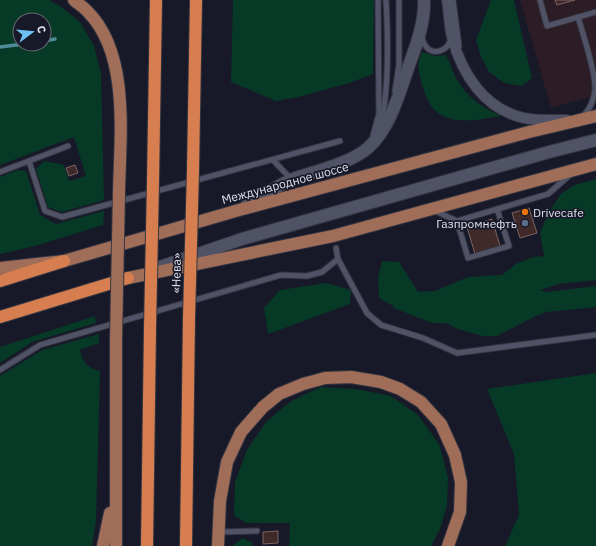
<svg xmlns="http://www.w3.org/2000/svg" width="596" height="546" font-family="'IBM Plex Sans',sans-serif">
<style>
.commercial{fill:#2c1c26}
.green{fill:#073927;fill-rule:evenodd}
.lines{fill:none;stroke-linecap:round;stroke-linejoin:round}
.stream{stroke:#4e8a98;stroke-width:3.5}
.building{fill:#3f2a29;stroke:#7b6462}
.lane-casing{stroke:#343541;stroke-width:7}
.street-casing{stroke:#343541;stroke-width:12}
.secondary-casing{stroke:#343541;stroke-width:14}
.primary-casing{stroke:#343541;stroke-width:14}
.highway-casing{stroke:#343541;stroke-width:14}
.lane{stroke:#505366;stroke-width:5}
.street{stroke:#505366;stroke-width:10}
.secondary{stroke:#505366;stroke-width:12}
.primary{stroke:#a06d58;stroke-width:12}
.highway{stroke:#d67e4f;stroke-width:12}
.primary-bridge-casing{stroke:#343541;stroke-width:14;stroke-linecap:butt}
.highway-bridge-casing{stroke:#343541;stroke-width:14;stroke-linecap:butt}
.primary-bridge{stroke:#a06d58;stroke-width:12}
.highway-bridge{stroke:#d67e4f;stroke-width:12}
.food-dot{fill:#e8710a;stroke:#171929;stroke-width:1.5}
.service-dot{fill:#5c6f8a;stroke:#171929;stroke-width:1.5}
.labels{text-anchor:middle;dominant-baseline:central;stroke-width:3.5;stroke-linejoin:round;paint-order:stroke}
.street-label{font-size:12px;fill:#dee0eb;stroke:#171929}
.poi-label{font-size:12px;fill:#dee0eb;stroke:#171929;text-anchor:start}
</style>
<rect width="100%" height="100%" fill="#171929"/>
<polygon class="commercial" points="520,0 596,0 596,95 551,108"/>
<g class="green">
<path d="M0,0H49L60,6L80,22L94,46L101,73L104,200L62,212L48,207L36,169L44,161L64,165L69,181L86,176L74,137L0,165ZM20,20H44V44H20Z"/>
<polygon points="233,0 374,0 373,74 349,83 299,97 276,101 231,82"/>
<polygon points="491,0 514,0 532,78 522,86 504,83 489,72 481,57 476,40"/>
<path d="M422,52L435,56L446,55C450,62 452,70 456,78C466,96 482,108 501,116C482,119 453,126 437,112C429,106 425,94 422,85C419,72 416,64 422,52Z"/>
<polygon points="18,170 26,171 40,215 56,224 104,211 103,225 35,246 0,254 0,177"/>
<polygon points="596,179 596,280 559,284 540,290 547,292 596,286 596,307 546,312 534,317 497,336 483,336 458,329 446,323 432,323 394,308 393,306 379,298 378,278 382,261 399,262 418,292 435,291 468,277 502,275 516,264 533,257 544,256 540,233 549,212 561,194 574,185"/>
<polygon points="326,283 351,290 350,304 268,334 264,308 280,290"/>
<polygon points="95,316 96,323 32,342 0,363 0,347"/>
<path d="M99,334V343L80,350C83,362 87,368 100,371L96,520L92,546H0V376L42,350Z"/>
<polygon points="596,373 596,546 505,546 519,515 514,454 487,389"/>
<polygon points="321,387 356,389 391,396 418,415 439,444 448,478 447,505 440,529 431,546 289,546 290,523 246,523 234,515 235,482 247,450 266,422 291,401"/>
<polygon points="243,538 252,543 252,546 232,546"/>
</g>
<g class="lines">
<g class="stream">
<polyline points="44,41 55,39"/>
<polyline points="0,47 24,44"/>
</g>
</g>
<g class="building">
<polygon points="555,0 575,0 557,5"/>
<polygon points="75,165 78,173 69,176 66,168"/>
<polygon points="529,208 537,233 520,238 512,213"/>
<polygon points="492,219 500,246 475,254 467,227"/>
<polygon points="278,531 278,543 263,544 263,532"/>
</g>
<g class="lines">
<g class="lane-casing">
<g id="lane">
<polyline points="453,0 459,46"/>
<polyline points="540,0 547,26 596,12"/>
<path d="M578,17C583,34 596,73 595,89C594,99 591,108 583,116"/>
<path d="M421,36C422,38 423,42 425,45C432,57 449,51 451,38"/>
<polyline points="395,91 399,65 399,0"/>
<path d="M380,126C390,91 388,37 386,0"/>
<polyline points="373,136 379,114 378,0"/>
<polyline points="273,160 291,179"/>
<polyline points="29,161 68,146"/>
<polyline points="0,172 29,161 45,211 62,217 340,141"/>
<polyline points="433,210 457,221 548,194 571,174"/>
<polyline points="457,221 468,258 509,246 497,209"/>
<polyline points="336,248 338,259 367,313 381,325 423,338 457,353 596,335"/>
<polyline points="0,370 40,345 281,275 307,276 322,272 338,259"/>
<polyline points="219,532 257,531"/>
</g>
</g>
<g class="street-casing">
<path id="street" d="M447,0C449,12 449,25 452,37C462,74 484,109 524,118C538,121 553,120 567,120"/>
</g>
<g class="secondary-casing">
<g id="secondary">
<path d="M246,206C261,197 277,186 293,179C316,171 352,163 369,147C390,127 398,97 407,71C415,48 425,25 424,0"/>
<polyline points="160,267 242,239 549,152 596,140"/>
</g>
</g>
<g class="primary-casing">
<g id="primary">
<path d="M74,0C78,4 84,7 88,12C130,54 120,137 119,192"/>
<polyline points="0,268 64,261 239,210 529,132 596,116"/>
<polyline points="128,278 333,236 596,164"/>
<polyline points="103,546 110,513"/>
<polyline points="116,546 116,339"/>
<polyline points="218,546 220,501 227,462 241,432 263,407 279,394 303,384 325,378 351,377 381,382 400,389 421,402 441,424 455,455 461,482 460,512 448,546"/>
</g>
</g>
<g class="highway-casing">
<g id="highway">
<polyline points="193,170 196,0"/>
<polyline points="153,182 156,0"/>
<polyline points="0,281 64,261"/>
<polyline points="0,317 128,278"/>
<polyline points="147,546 150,329"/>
<polyline points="186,546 189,318"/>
</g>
</g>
<use href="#lane" class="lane"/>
<use href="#street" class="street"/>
<use href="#secondary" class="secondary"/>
<use href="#primary" class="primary"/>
<use href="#highway" class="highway"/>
<g class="primary-bridge-casing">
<polyline id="primary-bridge" points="116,339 119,192"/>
</g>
<g class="highway-bridge-casing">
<g id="highway-bridge">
<polyline points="189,318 193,170"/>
<polyline points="150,329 153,182"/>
</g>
</g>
<use href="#primary-bridge" class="primary-bridge"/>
<use href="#highway-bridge" class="highway-bridge"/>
</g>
<circle class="food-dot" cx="525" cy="212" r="4"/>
<circle class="service-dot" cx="525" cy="223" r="4"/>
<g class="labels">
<g class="street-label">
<text transform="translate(285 183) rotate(-15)">Международное шоссе</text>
<text transform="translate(176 273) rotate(-89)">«Нева»</text>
</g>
<g class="poi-label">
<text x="533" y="212">Drivecafe</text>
<text x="517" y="223" text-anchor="end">Газпромнефть</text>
</g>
</g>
<g transform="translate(32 32) rotate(74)"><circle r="19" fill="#171929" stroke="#676977"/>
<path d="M0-3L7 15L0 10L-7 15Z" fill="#6dc2f3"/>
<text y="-6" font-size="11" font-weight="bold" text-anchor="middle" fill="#dee0eb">С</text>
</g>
</svg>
